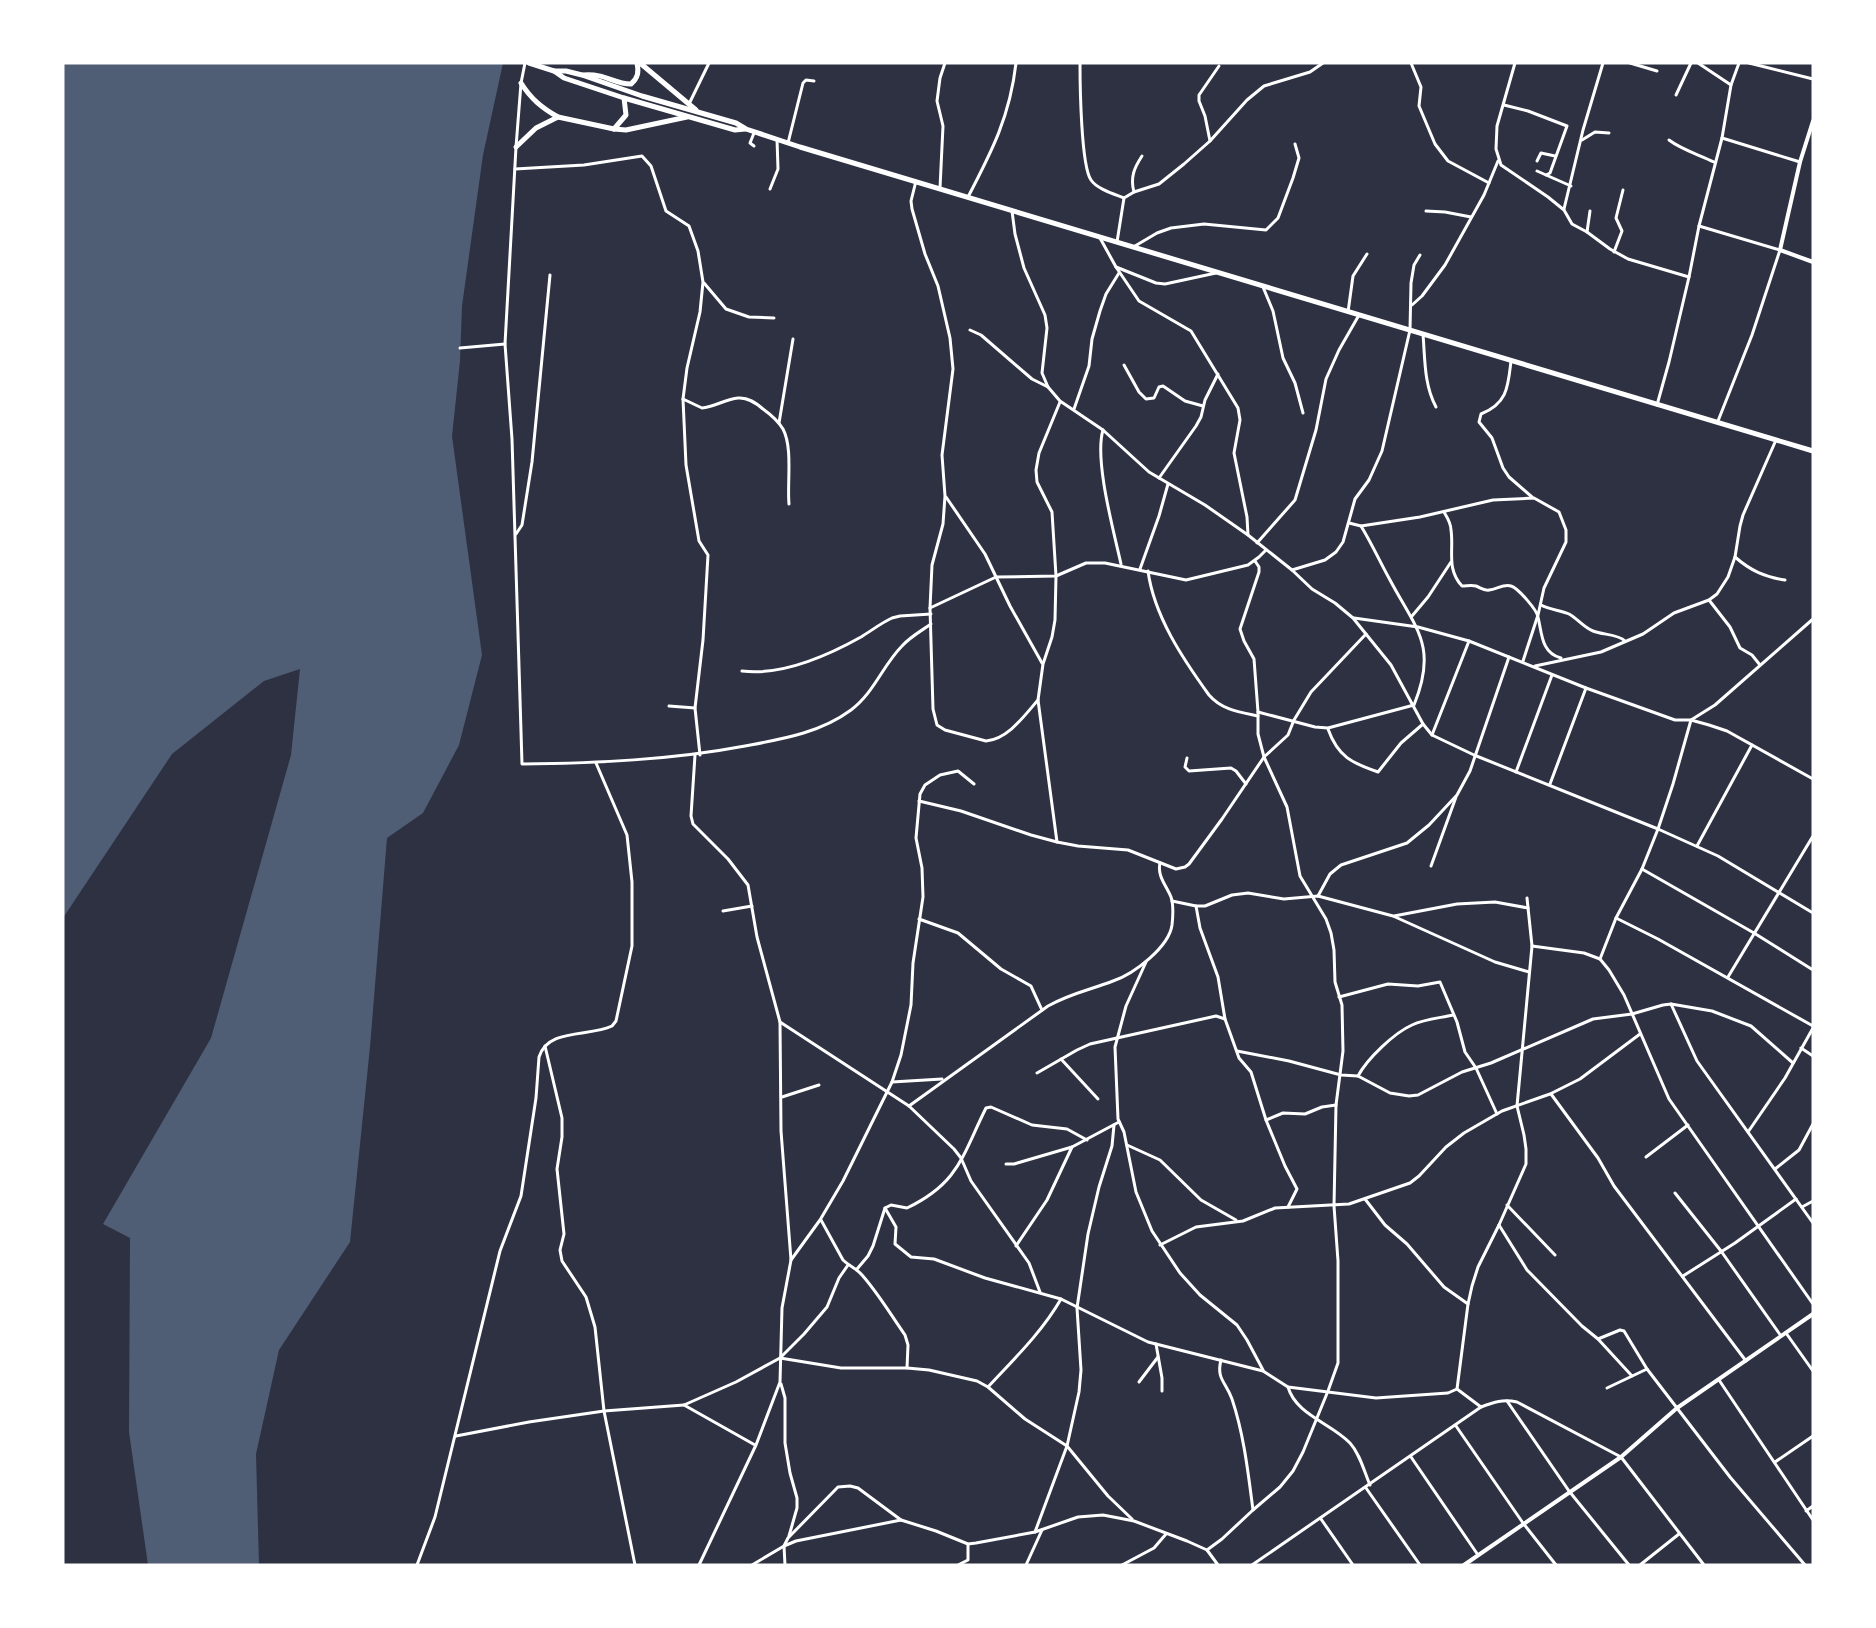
<svg xmlns="http://www.w3.org/2000/svg" width="1876" height="1628" font-family="Overpass,sans-serif">
<style>
.water{fill:#4f5d75}
.lines{fill:none;stroke-linecap:round;stroke-linejoin:round}
.minor{stroke:#fff;stroke-width:3}
.tertiary{stroke:#fff;stroke-width:4}
.primary{stroke:#fff;stroke-width:5}
</style>
<rect width="100%" height="100%" fill="#2d3142"/>
<polygon class="water" points="63,63 503,63 483,155 462,306 460,361 452,436 482,655 459,745 423,813 387,838 370,1047 350,1242 279,1350 256,1454 259,1565 148,1565 129,1432 130,1238 103,1224 211,1038 291,755 300,669 264,681 172,754 63,918"/>
<g class="lines">
<g class="minor">
<path d="M525,63L521,83L516,147L505,344L512,439L522,764C597,763 671,760 745,746C782,739 820,733 851,710C874,693 883,665 902,646C910,637 921,631 931,624"/>
<path d="M1080,63C1080,84 1081,166 1091,180C1097,189 1114,194 1124,198"/>
<polyline points="1411,63 1421,87 1419,106 1435,144 1448,161 1489,183"/>
<polyline points="1515,63 1497,126 1496,149 1501,165 1548,197 1564,210 1572,224 1587,232 1610,249 1628,259 1689,277"/>
<polyline points="1630,63 1657,71"/>
<polyline points="1698,63 1731,85"/>
<polyline points="1749,63 1813,79"/>
<polyline points="1676,95 1691,63"/>
<polyline points="689,104 709,63"/>
<polyline points="1504,105 1528,111 1567,126 1550,173 1546,175 1537,171"/>
<polyline points="754,133 750,143 754,146"/>
<polyline points="1722,138 1800,162"/>
<polyline points="1582,140 1595,132 1609,133"/>
<path d="M1669,140C1682,150 1700,155 1714,162"/>
<polyline points="1210,141 1205,116 1199,101 1199,95 1219,66"/>
<polyline points="788,143 803,83 806,80 814,81"/>
<polyline points="1537,161 1541,153 1555,156"/>
<polyline points="515,169 584,165 642,156 651,166 666,211 689,226 698,251 703,282 700,312 687,368 683,399 686,465 699,541 708,555 703,640 695,708 700,755"/>
<polyline points="1546,175 1571,186"/>
<path d="M916,181L911,201L912,209L925,254L938,286L950,338L953,369L942,455L945,496L943,524L932,565L930,608L933,709L937,725L945,730L986,741C1008,739 1024,716 1038,700"/>
<polyline points="940,188 943,126 937,101 940,78 945,63"/>
<polyline points="770,189 778,169 777,139"/>
<path d="M1134,192C1130,178 1134,168 1142,156"/>
<path d="M968,197C992,151 1010,116 1016,63"/>
<polyline points="1564,209 1583,130 1603,63"/>
<polyline points="1012,211 1015,234 1024,268 1045,315 1047,328 1042,373 1048,387 1060,401 1103,430 1149,472 1205,505 1248,535 1292,570 1312,589 1335,603 1353,618 1391,665 1423,724 1432,735 1474,755 1658,829 1718,856 1813,913"/>
<polyline points="1426,211 1445,212 1471,217"/>
<polyline points="1699,226 1780,250 1752,335 1718,421"/>
<polyline points="1587,232 1590,211"/>
<polyline points="1100,238 1116,267 1156,283 1165,284 1216,273"/>
<polyline points="1117,242 1124,198 1134,192 1159,184 1184,164 1210,141 1247,100 1264,86 1310,72 1323,63"/>
<polyline points="1135,246 1157,233 1171,228 1204,224 1266,230 1278,218 1293,178 1299,158 1295,144"/>
<polyline points="1614,252 1622,231 1616,218 1623,190"/>
<polyline points="1116,267 1139,301 1191,331 1238,408 1240,420 1234,453 1247,517 1248,535"/>
<polyline points="704,283 726,309 749,317 774,318"/>
<polyline points="1263,287 1273,311 1283,358 1295,383 1303,413"/>
<polyline points="1412,305 1422,296 1445,265 1484,195 1498,161"/>
<polyline points="1348,312 1353,276 1367,254"/>
<polyline points="970,330 981,335 1032,379 1048,387"/>
<path d="M1423,334C1425,359 1424,385 1436,407"/>
<polyline points="460,348 505,344"/>
<path d="M1511,361C1508,386 1508,403 1481,414L1479,422L1492,438L1503,468L1509,477L1532,497"/>
<polyline points="1124,365 1139,392 1146,399 1154,398 1159,387 1163,386 1185,401 1203,406"/>
<path d="M683,399L702,408C714,407 726,399 738,398C748,397 756,403 763,409C770,414 778,421 783,429C793,448 787,482 789,504"/>
<polyline points="1657,405 1669,362 1689,277 1699,226 1722,138 1731,85 1739,63"/>
<polyline points="1074,409 1089,366 1092,339 1100,311 1106,294 1119,273"/>
<polyline points="779,423 793,339"/>
<path d="M1103,430C1094,460 1114,532 1121,564"/>
<polyline points="1159,478 1196,426 1201,417 1205,400 1218,374"/>
<polyline points="946,497 985,554 1010,606 1042,663"/>
<path d="M1444,512C1447,517 1451,523 1451,530C1454,550 1446,569 1462,586C1467,586 1471,585 1476,586C1481,588 1484,591 1489,590C1496,590 1504,583 1511,586C1518,588 1537,610 1538,617C1542,633 1541,653 1561,658"/>
<polyline points="1349,523 1361,526 1420,517 1493,500 1534,498 1559,512 1566,530 1566,542 1544,588 1538,615 1523,661"/>
<polyline points="516,534 522,525 532,462 550,275"/>
<polyline points="1257,543 1295,500 1316,430 1326,379 1339,350 1359,315"/>
<path d="M1735,557C1751,571 1765,577 1785,580"/>
<polyline points="1140,569 1159,516 1168,484"/>
<polyline points="1292,570 1325,560 1336,552 1343,542 1355,499 1369,480 1382,451 1410,330 1411,283 1414,265 1420,255"/>
<path d="M1148,571C1154,616 1183,659 1209,695C1222,710 1239,712 1258,716"/>
<polyline points="1709,600 1730,627 1740,648 1752,655 1760,665"/>
<path d="M1541,605C1550,610 1560,610 1569,614C1578,619 1583,627 1593,631C1603,635 1618,634 1625,641"/>
<polyline points="930,608 996,577 1056,576 1086,563 1105,563 1186,580 1248,565 1259,557 1266,550"/>
<polyline points="1412,616 1428,597 1451,562"/>
<polyline points="1354,618 1418,627 1469,641 1586,688 1675,720 1691,720 1709,725 1727,731 1813,779"/>
<polyline points="1535,666 1601,652 1643,634 1674,613 1709,600 1717,594 1728,577 1735,557 1740,526 1743,515 1776,440"/>
<path d="M742,671C782,676 827,656 861,637C871,631 881,623 892,618L900,616L931,614"/>
<polyline points="669,706 695,708"/>
<path d="M1258,712L1315,727L1328,728L1414,705C1438,646 1416,629 1390,580C1380,562 1372,544 1361,526"/>
<path d="M1328,729C1338,757 1352,763 1378,772L1401,743L1423,724"/>
<polyline points="1432,735 1469,641"/>
<polyline points="695,755 691,816 693,824 728,859 748,885 757,937 780,1022 781,1131 791,1260 782,1308 780,1382 756,1445 699,1565"/>
<polyline points="1187,758 1185,767 1189,771 1231,768 1236,771 1246,784"/>
<polyline points="1516,772 1552,675"/>
<polyline points="1550,784 1586,688"/>
<polyline points="919,801 961,811 1031,835 1057,842 1078,846 1128,850 1176,869 1185,867 1189,864 1222,819 1264,757 1288,735 1294,720 1311,692 1366,634"/>
<polyline points="1057,842 1038,700 1043,664 1052,637 1055,620 1056,576 1052,512 1037,482 1036,470 1039,453 1060,402"/>
<polyline points="1697,846 1752,745"/>
<polyline points="1431,866 1456,797"/>
<polyline points="1642,869 1754,933 1813,970"/>
<polyline points="1318,896 1330,874 1341,865 1407,843 1429,825 1457,795 1470,771 1509,657"/>
<polyline points="1172,901 1196,906 1205,906 1232,895 1248,893 1284,899 1318,896 1393,916 1495,962 1529,972"/>
<polyline points="1196,906 1200,928 1218,977 1225,1019 1239,1058 1251,1072 1266,1120 1285,1166 1297,1189 1288,1207"/>
<polyline points="723,911 752,906"/>
<polyline points="1394,916 1457,904 1495,902 1528,908"/>
<polyline points="1616,918 1658,939 1813,1026"/>
<polyline points="919,919 958,933 1001,969 1031,986 1042,1010"/>
<polyline points="1532,946 1584,953 1600,959 1609,970 1624,995 1669,1099 1813,1304"/>
<polyline points="1600,959 1616,918 1642,869 1658,829 1673,784 1691,720 1715,705 1813,619"/>
<polyline points="1146,962 1126,1006 1115,1047 1118,1119 1124,1132 1136,1192 1152,1231 1180,1273 1200,1295 1237,1325 1247,1340 1263,1370"/>
<polyline points="1728,977 1813,836"/>
<polyline points="1339,997 1388,984 1418,986 1440,982 1457,1022 1465,1052 1476,1068 1497,1114"/>
<polyline points="1671,1004 1697,1061 1813,1223"/>
<polyline points="780,1022 909,1106 954,1149 961,1158 971,1181 1029,1263 1040,1292"/>
<polyline points="545,1046 562,1118 562,1137 557,1169 564,1234 560,1250 562,1261 586,1297 595,1327 604,1411 635,1565"/>
<polyline points="1801,1048 1813,1056"/>
<polyline points="1237,1051 1289,1061 1341,1075 1358,1076 1390,1093 1409,1096 1418,1095 1462,1072 1491,1063 1593,1019 1632,1014 1663,1005 1671,1004 1712,1011 1751,1026 1793,1063"/>
<polyline points="1061,1059 1098,1099"/>
<polyline points="1037,1073 1077,1050 1090,1044 1216,1016 1225,1019"/>
<path d="M1358,1076C1367,1059 1394,1033 1412,1025C1425,1019 1440,1018 1453,1015"/>
<polyline points="892,1082 942,1079"/>
<polyline points="1551,1094 1598,1158 1614,1186 1746,1361"/>
<polyline points="782,1097 819,1085"/>
<path d="M909,1106L1048,1006C1071,993 1090,990 1113,981C1134,974 1169,947 1172,925C1173,916 1174,906 1171,897C1166,885 1157,876 1160,863"/>
<polyline points="1266,1120 1283,1113 1305,1114 1322,1107 1336,1105"/>
<polyline points="1748,1132 1785,1078 1813,1028"/>
<polyline points="1127,1145 1160,1160 1201,1200 1236,1220"/>
<polyline points="1646,1157 1688,1125"/>
<polyline points="1006,1164 1014,1164 1072,1147 1119,1122"/>
<polyline points="1775,1169 1799,1150 1813,1124"/>
<polyline points="1675,1193 1721,1251 1781,1336"/>
<polyline points="1365,1199 1385,1225 1407,1244 1444,1287 1468,1304"/>
<polyline points="1507,1205 1555,1255"/>
<polyline points="1802,1207 1813,1201"/>
<polyline points="885,1208 896,1227 895,1244 911,1257 934,1259 985,1278 1061,1299 1148,1342 1263,1371 1288,1387 1376,1398 1448,1393 1457,1389"/>
<path d="M821,1220L843,1260C849,1266 856,1268 862,1275C878,1293 891,1315 905,1335L908,1345L907,1368"/>
<polyline points="1499,1225 1527,1270 1582,1326 1598,1339 1632,1376"/>
<polyline points="1160,1245 1196,1227 1243,1221 1275,1208 1349,1204 1410,1183 1419,1176 1446,1147 1464,1133 1502,1111 1550,1094 1580,1079 1640,1034"/>
<polyline points="1016,1246 1047,1200 1072,1147"/>
<polyline points="791,1260 820,1220 843,1181 892,1082 901,1055 911,1005 913,963 923,897 922,868 916,838 920,794 925,785 940,775 958,771 974,784"/>
<path d="M857,1269L868,1256L873,1246L885,1208L891,1205L907,1208C959,1183 962,1156 986,1108L991,1107L1032,1125L1067,1129L1087,1140"/>
<polyline points="1683,1276 1735,1243 1796,1199"/>
<polyline points="1786,1333 1813,1371"/>
<polyline points="1598,1339 1620,1330 1624,1331 1647,1369 1730,1477 1805,1565"/>
<polyline points="1156,1344 1162,1378 1162,1391"/>
<polyline points="780,1358 841,1368 907,1368 929,1370 977,1381 988,1387 1025,1419 1067,1446 1108,1496 1132,1519"/>
<path d="M1221,1360C1216,1379 1226,1382 1232,1399C1244,1435 1248,1472 1253,1510"/>
<polyline points="1719,1380 1813,1520"/>
<polyline points="1139,1382 1158,1357"/>
<polyline points="781,1384 785,1398 785,1443 790,1473 797,1498 797,1508 789,1536"/>
<path d="M988,1387C1014,1359 1042,1332 1061,1299"/>
<path d="M1288,1387C1296,1415 1331,1423 1350,1443C1360,1454 1364,1471 1370,1485"/>
<polyline points="1607,1388 1647,1369"/>
<polyline points="1507,1401 1569,1491 1629,1565"/>
<polyline points="684,1405 755,1445"/>
<polyline points="1481,1407 1457,1389 1468,1304 1472,1286 1478,1267 1499,1225 1526,1164 1526,1149 1524,1135 1517,1106 1532,946 1527,898"/>
<polyline points="1456,1426 1523,1523 1556,1565"/>
<polyline points="456,1436 529,1422 604,1411 684,1405 736,1382 780,1358 804,1334 827,1307 839,1278 848,1265"/>
<polyline points="1411,1457 1478,1555"/>
<polyline points="1775,1462 1813,1436"/>
<polyline points="1366,1488 1420,1565"/>
<polyline points="1806,1511 1813,1506"/>
<polyline points="1321,1519 1353,1565"/>
<polyline points="1035,1532 1067,1446 1079,1392 1081,1370 1077,1308 1088,1234 1099,1187 1112,1146 1114,1125"/>
<polyline points="1207,1550 1222,1539 1253,1510 1280,1487 1293,1471 1303,1452 1328,1391 1338,1363 1338,1261 1334,1206 1336,1105 1343,1051 1342,1005 1335,982 1334,950 1331,933 1326,919 1300,876 1287,807 1264,757 1258,734 1258,712 1254,659 1244,641 1240,629 1259,572 1259,567 1255,561"/>
<path d="M417,1565L435,1517L500,1251L521,1196L536,1098L539,1057C548,1028 589,1037 612,1026L616,1021L632,946V882L627,835L596,763"/>
<polyline points="752,1565 784,1546 796,1541 901,1520 936,1531 968,1544 976,1543 1035,1532 1078,1517 1103,1515 1134,1521 1187,1541 1207,1550 1218,1565"/>
<polyline points="785,1565 784,1546 788,1538 838,1487 850,1486 858,1488 901,1520"/>
<polyline points="958,1565 968,1560 968,1544"/>
<polyline points="1026,1565 1042,1530"/>
<polyline points="1122,1565 1154,1548 1166,1534"/>
<path d="M1252,1565L1481,1407C1494,1402 1503,1399 1517,1402L1621,1457L1704,1565"/>
<polyline points="1640,1565 1679,1534"/>
</g>
<g class="tertiary">
<polyline points="1813,121 1800,162 1780,250 1813,262"/>
<polyline points="1464,1565 1621,1457 1677,1408 1813,1314"/>
</g>
<g class="primary">
<polyline points="529,63 554,71 566,71 582,75 642,96 736,123 746,129 800,147 1813,451"/>
<polyline points="640,63 696,110"/>
<polyline points="554,71 564,78 624,98 735,130 745,129"/>
<path d="M583,75C606,73 613,84 631,84C638,78 639,72 637,63"/>
<path d="M521,83C531,99 542,108 558,117"/>
<polyline points="614,129 626,115 624,98"/>
<polyline points="516,147 536,128 558,117 614,129 626,130 687,117"/>
</g>
</g>
<rect width="1876" height="1628" fill="none" stroke="#ffffff" stroke-width="129"/>
</svg>
